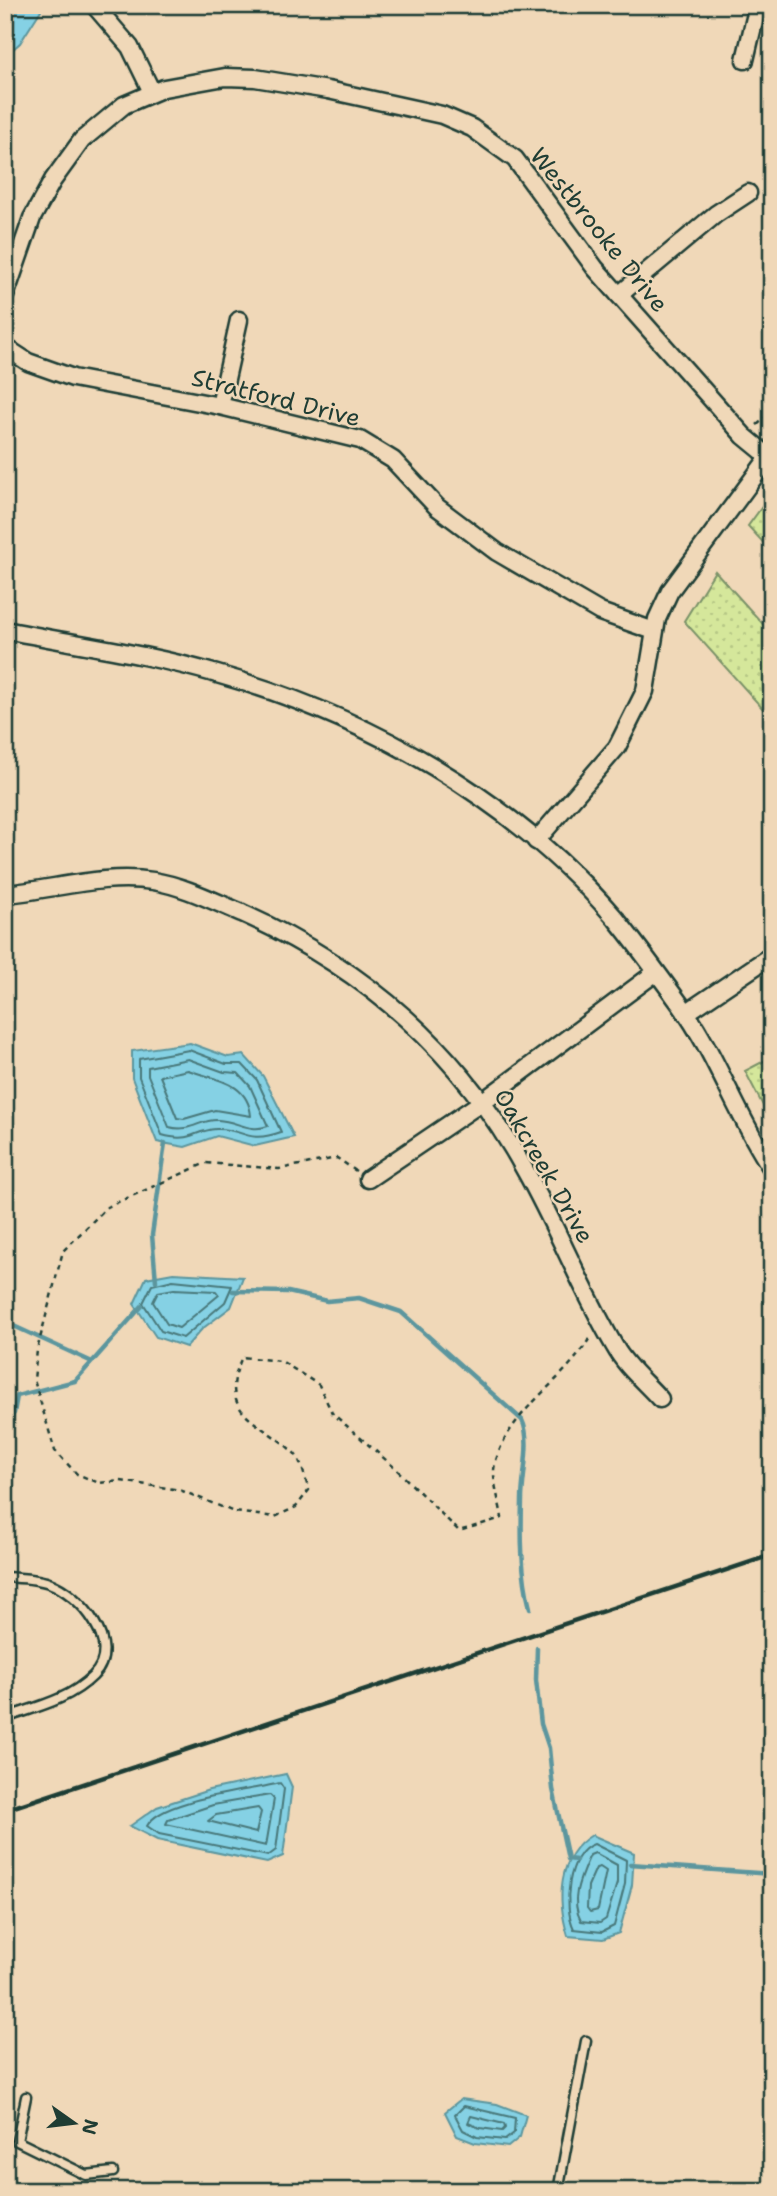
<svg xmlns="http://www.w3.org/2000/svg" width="777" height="2196" font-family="'Shantell Sans',sans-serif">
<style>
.park{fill:url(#park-dots);stroke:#7a9268;stroke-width:2}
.water{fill:#85d1e4;stroke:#5c969e;stroke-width:2}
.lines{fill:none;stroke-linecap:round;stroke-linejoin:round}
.shore{stroke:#48787a;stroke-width:2}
.stream{stroke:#5c969e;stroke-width:4.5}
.service-casing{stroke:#1f3d34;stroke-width:13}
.minor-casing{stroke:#1f3d34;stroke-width:21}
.path{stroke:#1f3d34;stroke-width:2.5;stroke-dasharray:5 5;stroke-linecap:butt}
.service{stroke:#f0d8b8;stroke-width:8}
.minor{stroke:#f0d8b8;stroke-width:16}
.rail{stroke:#1f3d34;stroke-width:4.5}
.labels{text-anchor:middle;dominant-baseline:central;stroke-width:5;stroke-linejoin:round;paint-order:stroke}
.street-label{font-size:24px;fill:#1f3d34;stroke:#f0d8b8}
</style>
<defs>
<pattern id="park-dots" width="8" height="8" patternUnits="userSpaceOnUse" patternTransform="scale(1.75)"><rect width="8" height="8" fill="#d5e79b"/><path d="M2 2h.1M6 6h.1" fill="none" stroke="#b6c786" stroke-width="1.8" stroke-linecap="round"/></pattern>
</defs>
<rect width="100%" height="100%" fill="#f0d8b8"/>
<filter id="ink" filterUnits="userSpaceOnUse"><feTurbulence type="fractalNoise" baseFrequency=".0143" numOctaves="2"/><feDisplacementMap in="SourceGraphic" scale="14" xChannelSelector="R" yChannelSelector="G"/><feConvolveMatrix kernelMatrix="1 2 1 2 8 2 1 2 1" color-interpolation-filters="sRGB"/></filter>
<g filter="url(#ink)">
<g class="park">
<polygon points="772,493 772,552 748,526"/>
<polygon points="715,571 772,634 772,719 684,621"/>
<polygon points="772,1057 772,1123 745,1071"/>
</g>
<g class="water">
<polygon points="5,5 38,5 41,10 20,43 5,56"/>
<polygon points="190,1043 228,1057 244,1055 263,1076 294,1137 255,1146 217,1136 185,1147 157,1142 132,1078 132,1051"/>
<polygon points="173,1273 243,1277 231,1307 202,1329 186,1347 156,1337 134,1304 146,1278"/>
<polygon points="286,1774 292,1787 283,1856 267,1863 157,1840 130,1826 157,1807 209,1790"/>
<path d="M592,1835L634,1853L632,1885L619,1933L603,1939L568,1936C557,1901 557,1856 592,1835Z"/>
<polygon points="461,2099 497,2104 526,2115 520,2137 508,2147 475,2143 457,2136 445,2112"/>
</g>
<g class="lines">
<g class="shore">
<path d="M189,1050L226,1064H242L257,1080L281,1132C245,1145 242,1127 216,1129C192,1131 191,1143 162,1135L139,1077V1059Z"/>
<path d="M188,1059L224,1072L238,1073L250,1086L268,1126C250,1133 237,1121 218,1120C200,1119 191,1133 169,1127L148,1075V1067Z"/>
<path d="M188,1070C215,1080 248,1081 251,1116L215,1110L184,1119L177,1118L160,1076Z"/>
<polygon points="173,1280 232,1286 225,1302 183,1338 161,1331 143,1303 152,1285"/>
<polygon points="174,1289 216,1291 219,1295 179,1328 167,1324 153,1302 158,1292"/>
<path d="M280,1783L284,1789L276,1850L268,1856L159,1834L147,1826C160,1799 251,1791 280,1783Z"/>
<polygon points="270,1795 274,1799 266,1846 166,1824 168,1820 213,1805"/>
<polygon points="258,1808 261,1812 256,1833 208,1821 216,1815"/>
<path d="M594,1844L626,1860L625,1884L614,1926L602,1932L574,1929C563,1907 567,1853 594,1844Z"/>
<path d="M595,1853L617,1865V1883L606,1919L600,1923L581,1921C569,1899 581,1876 590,1855Z"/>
<polygon points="600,1867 606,1871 598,1910 590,1912 587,1908 588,1886 596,1868"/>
<polygon points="464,2106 515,2118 514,2133 505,2140 477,2137 463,2130 455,2115"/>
<polygon points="471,2116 504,2124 505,2128 502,2131 480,2128 468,2123"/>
</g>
<g class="stream">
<polyline points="156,1281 152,1235 165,1143"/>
<path d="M233,1291L288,1292L327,1301L359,1298L401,1312L522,1420C532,1440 522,1476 522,1500C521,1535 521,1574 530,1608"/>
<polyline points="5,1322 90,1361"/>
<polyline points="5,1426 14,1413 17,1396 75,1381 142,1306"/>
<polyline points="537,1648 536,1680 541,1724 549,1748 553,1789 568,1859 576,1860"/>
<polyline points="630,1864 772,1874"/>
</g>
<g class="service-casing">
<g id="service">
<path d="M5,1577C19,1578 36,1578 49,1583C80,1594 124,1645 93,1676C69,1700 36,1707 5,1718"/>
<polyline points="26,2097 17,2141 86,2175 113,2172"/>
<polyline points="558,2191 586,2041"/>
</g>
</g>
<g class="minor-casing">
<g id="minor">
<polyline points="94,5 130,47 152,92"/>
<polyline points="745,60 758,5"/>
<polyline points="619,295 716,214 748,193"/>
<polyline points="5,296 32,218 53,180 82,140 124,105 164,88 225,77 255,78 328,90 442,115 472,128 515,159 595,268 744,436 772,459"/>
<polyline points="5,347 28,362 73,378 220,406 360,440 393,460 437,507 497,552 600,612 654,631"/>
<polyline points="220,406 239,320"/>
<path d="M5,630C75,644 149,654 217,674C369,717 512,798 616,919C638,946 659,975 680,1004C717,1055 737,1117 772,1169"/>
<polyline points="536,841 617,747 645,691 657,619 670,591 769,457"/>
<path d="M5,894C53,890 105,873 153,881C184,886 213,901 242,913C366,969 461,1052 526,1172C558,1229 582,1291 615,1347C626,1367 645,1382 660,1399"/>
<polyline points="686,1013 772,955"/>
<polyline points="368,1179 482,1102 655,973"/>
</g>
</g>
<g class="path">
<polyline points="757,425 772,412"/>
<path d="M356,1171L337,1158L279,1169L206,1163L107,1207L63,1251L37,1350L34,1380L55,1451L77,1474L99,1483L121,1481L180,1490L234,1512L275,1517L296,1507L309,1490C305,1480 302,1462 295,1454C263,1421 215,1417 242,1357L281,1361L319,1385L332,1413L394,1467L459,1531L502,1518C500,1502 491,1478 495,1464C509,1409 562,1385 589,1339"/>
</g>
<use href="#service" class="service"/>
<use href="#minor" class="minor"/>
<polyline class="rail" points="5,1810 772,1555"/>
</g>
</g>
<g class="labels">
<g class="street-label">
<text transform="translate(599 230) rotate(51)">Westbrooke Drive</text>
<text transform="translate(276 398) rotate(14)">Stratford Drive</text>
<text transform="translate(544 1166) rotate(60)">Oakcreek Drive</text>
</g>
</g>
<rect width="777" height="2196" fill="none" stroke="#f0d8b8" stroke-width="28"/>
<rect x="14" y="14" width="749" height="2168" fill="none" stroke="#1f3d34" stroke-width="2.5" filter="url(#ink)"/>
<g transform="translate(74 2123) rotate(104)" stroke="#f0d8b8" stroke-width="5" paint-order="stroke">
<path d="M0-5L12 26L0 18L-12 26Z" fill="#1f3d34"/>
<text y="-10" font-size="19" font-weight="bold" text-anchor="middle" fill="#1f3d34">N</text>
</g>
</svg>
